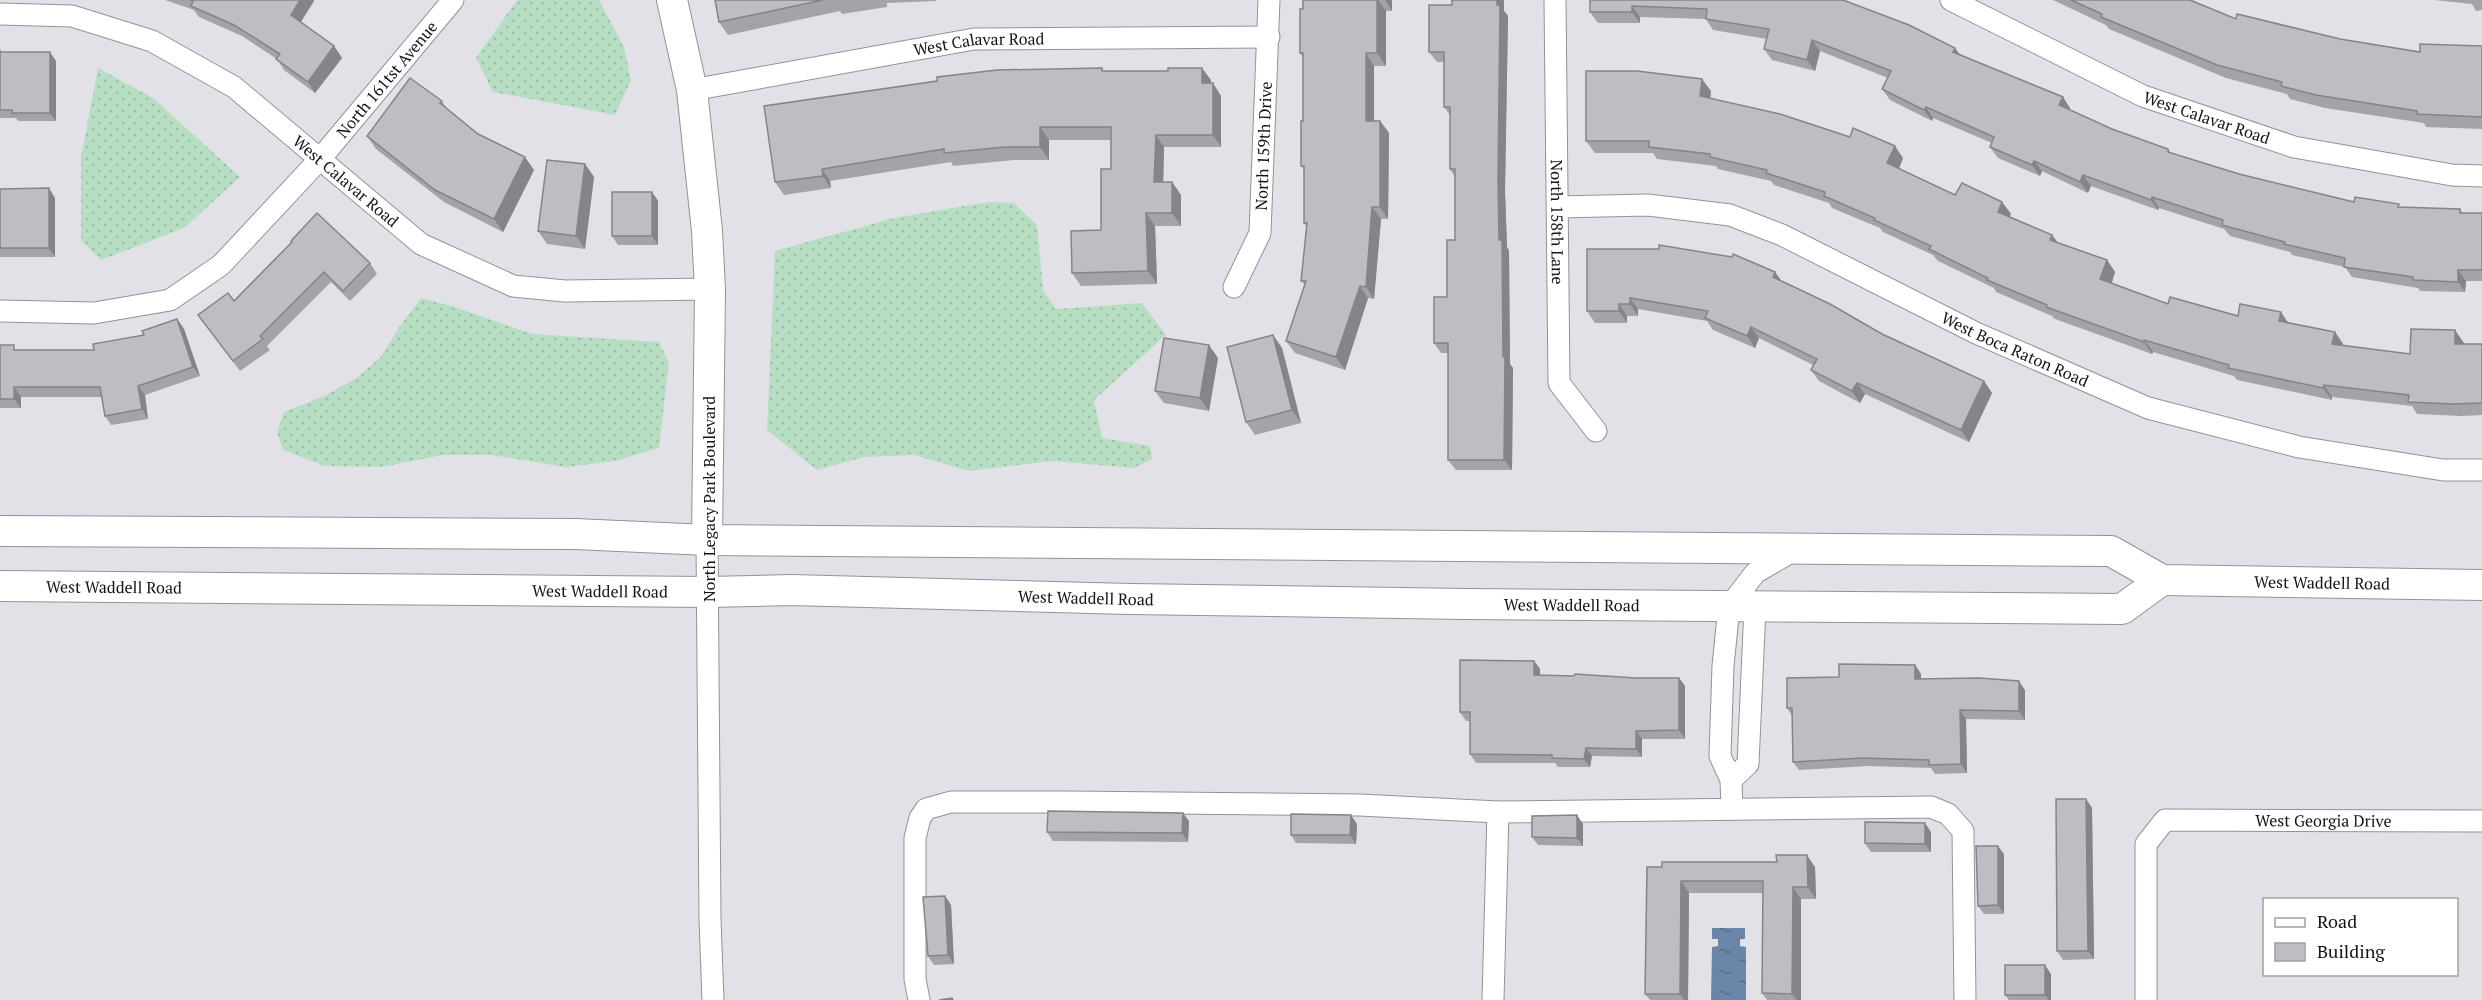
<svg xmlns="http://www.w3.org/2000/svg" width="2482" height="1000" font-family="'PT Serif',serif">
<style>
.grass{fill:url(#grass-dots)}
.water{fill:url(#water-ripples)}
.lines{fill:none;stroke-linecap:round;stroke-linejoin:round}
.street-casing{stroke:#949298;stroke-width:23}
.secondary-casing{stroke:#949298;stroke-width:32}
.street{stroke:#fff;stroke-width:21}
.secondary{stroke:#fff;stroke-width:30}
.wall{fill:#a3a3a9}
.shaded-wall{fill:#858489}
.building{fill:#bebdc4;stroke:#858489;stroke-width:1.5}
.labels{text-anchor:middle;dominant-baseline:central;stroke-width:5;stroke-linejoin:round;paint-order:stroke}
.street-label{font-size:16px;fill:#141316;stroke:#fff}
</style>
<defs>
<pattern id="grass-dots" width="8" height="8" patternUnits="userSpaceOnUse" patternTransform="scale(1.5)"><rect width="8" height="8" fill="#b7dec3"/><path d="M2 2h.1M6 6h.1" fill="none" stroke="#9cbea7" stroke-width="1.8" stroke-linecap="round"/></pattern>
<pattern id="water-ripples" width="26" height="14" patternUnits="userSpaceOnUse" patternTransform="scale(1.5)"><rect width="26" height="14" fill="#6c86aa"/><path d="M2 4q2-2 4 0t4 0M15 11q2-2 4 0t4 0" fill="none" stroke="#586c89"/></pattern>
</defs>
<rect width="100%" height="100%" fill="#e3e1e8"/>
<g class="grass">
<polygon points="517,0 599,0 624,47 631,80 615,115 493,92 476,58"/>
<polygon points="98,68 153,98 240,177 184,228 101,260 81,240 81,157"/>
<polygon points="988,202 1014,203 1037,225 1043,290 1056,309 1142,303 1166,335 1094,400 1102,438 1150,446 1152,459 1134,468 1052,461 969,471 914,455 864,457 817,470 767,430 775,251 894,218"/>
<polygon points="421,298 452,306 532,334 659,342 669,363 659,448 615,461 566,467 491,455 443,455 382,467 325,466 283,450 277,432 284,412 324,396 355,379 380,358 400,326"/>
</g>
<polygon class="water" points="1712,928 1745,928 1745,939 1740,939 1740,946 1746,947 1746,1000 1711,1000 1712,947 1718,946 1718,939 1712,939"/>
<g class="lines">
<g class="street-casing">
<g id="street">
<path id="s1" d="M1555,0L1559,383L1596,431"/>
<path id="s2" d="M1951,0L2143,96L2294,147L2452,175L2482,176"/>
<path id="s3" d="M0,14L72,16L152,41L234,87L421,244L513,286L565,291L710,289"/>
<path id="s4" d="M692,90L974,39L1269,37"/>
<path id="s5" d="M1558,207L1648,205L1730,215L1782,235L1976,333L2148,408L2299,447L2443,470H2482"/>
<path id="s6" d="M1234,287L1260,233L1269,0"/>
<path id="s7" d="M0,311L94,313L170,300L221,265L320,159L453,0"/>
<polyline points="707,540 710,919 713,1000"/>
<polyline points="1731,780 1748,764 1755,607"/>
<polyline points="1732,809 1731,780 1720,756 1723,666 1729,607 1755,573 1796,549"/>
<polyline points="919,1000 915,979 915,838 920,818 926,809 951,802 1067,802 1360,805 1498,812 1931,807 1948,814 1963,831 1965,1000"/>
<polyline points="1493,1000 1498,812"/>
<path id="s8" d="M2146,1000V844L2165,820L2482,821"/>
</g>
</g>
<g class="secondary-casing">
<g id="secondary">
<polyline points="672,0 692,90 707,231 710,289 707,540"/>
<path id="s9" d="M0,531L575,534L707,540L2111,551L2162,580L2482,585"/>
<path id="s10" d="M0,586L708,592L791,590L1130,599L1465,604L2122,609L2162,580"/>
</g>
</g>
<use href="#street" class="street"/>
<use href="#secondary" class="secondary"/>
</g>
<g class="wall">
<polygon points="165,0 313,0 314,1 301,22 334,46 342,58 315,93 284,70 277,59 242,36 199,17 194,10"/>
<polygon points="715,0 936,0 936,1 887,3 887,7 842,14 840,11 728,35 719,22"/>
<polygon points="1303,0 1392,0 1392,11 1386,11 1386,66 1374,66 1374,121 1380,121 1389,133 1388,219 1381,219 1374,299 1368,298 1345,370 1295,353 1286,341 1305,285 1301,281 1307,227 1304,223 1304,170 1301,166 1303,121 1303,57 1300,53"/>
<polygon points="1504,0 1504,11 1508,16 1505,191 1507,247 1509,251 1510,364 1513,368 1512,470 1456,470 1448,460 1448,353 1441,353 1434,343 1447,297 1455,240 1455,177 1450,169 1450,115 1444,107 1444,62 1437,62 1429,52 1452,5"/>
<polygon points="1590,0 1843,0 2070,108 2070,110 2112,129 2168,149 2171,153 2239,174 2354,202 2401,207 2460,209 2463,213 2482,213 2482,281 2466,281 2465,292 2420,291 2418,288 2352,277 2345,267 2292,255 2290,252 2230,236 2224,229 2159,208 2158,210 2091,186 2088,193 2042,171 2040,176 1998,158 1990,147 1992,143 1933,118 1932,121 1890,100 1882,89 1888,78 1820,51 1815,71 1772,60 1764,49 1767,39 1713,30 1706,19 1640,17 1640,23 1598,23 1590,12"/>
<polygon points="2053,0 2190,0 2236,19 2340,39 2420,52 2482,46 2482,129 2426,127 2424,123 2325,108 2290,99 2287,94 2226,78 2109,29 2106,25"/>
<polygon points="2434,0 2482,0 2482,10 2476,11 2472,4"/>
<polygon points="0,49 2,52 56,61 56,121 18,121 16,118 0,118"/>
<polygon points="1102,68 1104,71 1211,80 1211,83 1221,96 1221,147 1164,147 1163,182 1172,182 1181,195 1181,226 1155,226 1157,284 1081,286 1072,273 1101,230 1111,169 1111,140 1049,140 1049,160 1014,160 953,166 951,162 830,181 831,188 784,195 775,182 937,81"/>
<polygon points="1711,91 1710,98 1903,158 1899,169 1955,195 2002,202 2011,214 2009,217 2052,235 2058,243 2107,260 2115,272 2112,283 2168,304 2238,316 2289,323 2335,332 2343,344 2343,345 2410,354 2464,343 2464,344 2482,344 2482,415 2461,416 2417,414 2412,406 2332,397 2332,400 2237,380 2234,376 2153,352 2152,354 2055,319 2052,316 1996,292 1994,288 1938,261 1933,255 1883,232 1880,228 1832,208 1829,203 1774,185 1771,181 1718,169 1716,166 1657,159 1653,153 1595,153 1586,141"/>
<polygon points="442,101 447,109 478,134 534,170 503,232 444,202 376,149 367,136"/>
<polygon points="585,164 594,177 585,249 547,244 538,231"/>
<polygon points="0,189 55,198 55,257 0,257"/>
<polygon points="652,192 658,201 658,245 618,245 612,236"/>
<polygon points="292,243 370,263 377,274 350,301 331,282 267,346 270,350 240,371 206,325 234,301"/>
<polygon points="1659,249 1775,272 1781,281 1882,334 1984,381 1992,393 1969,442 1865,394 1860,403 1819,381 1811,370 1813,365 1759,338 1755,348 1713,330 1707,321 1638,309 1638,316 1627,316 1627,323 1595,323 1587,311"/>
<polygon points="177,319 184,329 200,376 145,395 148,419 111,425 105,416 102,397 21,397 21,408 0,408 0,345 17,350 94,350 144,335"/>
<polygon points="1273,335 1282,348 1301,423 1255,435 1246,422"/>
<polygon points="1218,358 1209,411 1164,403 1155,391"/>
<polygon points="1534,661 1540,669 1540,675 1636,678 1679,678 1685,686 1685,739 1642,739 1642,757 1592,756 1590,767 1558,767 1555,763 1476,763 1470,754 1470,721 1466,721 1460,712"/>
<polygon points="1915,665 1921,674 1921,679 2025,690 2025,720 1966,719 1967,773 1935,774 1931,768 1869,766 1799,770 1793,762 1793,717 1787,708 1839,677"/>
<polygon points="2086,799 2092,808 2094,959 2063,960 2057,951"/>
<polygon points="1189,821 1188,842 1053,841 1047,832"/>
<polygon points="1357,824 1356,844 1296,843 1291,835"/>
<polygon points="1583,824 1583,846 1538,845 1532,837"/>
<polygon points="1931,832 1931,852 1871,852 1865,843"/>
<polygon points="2004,854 2004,914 1984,914 1978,906"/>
<polygon points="1647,867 1815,867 1816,899 1801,899 1801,1000 1767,1000 1762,993 1763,893 1689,893 1688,1000 1650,1000 1645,994"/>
<polygon points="945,896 951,905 954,964 934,965 928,956"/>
<polygon points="2051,974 2051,1000 2009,1000 2005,995"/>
</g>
<g class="shaded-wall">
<polygon points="300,0 313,0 314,1 298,26 291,15"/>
<polygon points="1377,0 1378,0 1386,11 1386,66 1377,53"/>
<polygon points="1385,0 1392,0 1392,11"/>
<polygon points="1497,0 1504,0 1504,11 1508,16 1505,191 1507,247 1509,251 1510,364 1513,368 1512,470 1504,460 1503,357 1498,181"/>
<polygon points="1632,6 1640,17 1640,23 1632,12"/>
<polygon points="1812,40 1820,51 1815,71 1807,60"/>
<polygon points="334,46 342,58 315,93 308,82"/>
<polygon points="1955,48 1963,59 1953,52"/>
<polygon points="50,52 56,61 56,121 50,113"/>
<polygon points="1366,53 1374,66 1374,133 1366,121"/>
<polygon points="1202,68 1211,80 1211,96 1202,83"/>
<polygon points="1702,79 1711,91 1709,108 1700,96"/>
<polygon points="1213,83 1221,96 1221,147 1213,135"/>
<polygon points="2063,97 2070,108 2067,116 2059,105"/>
<polygon points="1926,107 1933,118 1932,121 1924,110"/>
<polygon points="1380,121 1389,133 1388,219 1380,207"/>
<polygon points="1040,127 1049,140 1049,160 1040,147"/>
<polygon points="1156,135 1164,147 1163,195 1154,182"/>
<polygon points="1895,146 1903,158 1896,175 1887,163"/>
<polygon points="525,157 534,170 503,232 494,219"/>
<polygon points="2034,161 2042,171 2040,176 2032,165"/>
<polygon points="585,164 594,177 585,249 576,236"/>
<polygon points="822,169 830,181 831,188 823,176"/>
<polygon points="2083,175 2091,186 2088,193 2080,182"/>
<polygon points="1172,182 1181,195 1181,226 1172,213"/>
<polygon points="49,188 55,198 55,257 49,248"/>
<polygon points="652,192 658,201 658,245 652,236"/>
<polygon points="2152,197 2159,208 2158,210 2151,200"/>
<polygon points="2002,202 2011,214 2006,224 1998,212"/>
<polygon points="1372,207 1381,219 1374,299 1366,287"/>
<polygon points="1146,213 1155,226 1157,284 1148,271"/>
<polygon points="2052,235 2061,247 2050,240"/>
<polygon points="2107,260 2115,272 2109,291 2100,279"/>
<polygon points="2458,270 2466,281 2465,292 2458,282"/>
<polygon points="1775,272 1783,283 1773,277"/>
<polygon points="1360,286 1368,298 1345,370 1336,357"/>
<polygon points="1630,298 1638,309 1638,316 1630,304"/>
<polygon points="1619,304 1627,316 1627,323 1619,311"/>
<polygon points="2281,312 2289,324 2279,321"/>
<polygon points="177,319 184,329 200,376 193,367"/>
<polygon points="1751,327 1759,338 1755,348 1747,336"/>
<polygon points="2455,330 2464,343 2463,356 2455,344"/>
<polygon points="2335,332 2343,344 2341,356 2332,344"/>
<polygon points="1273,335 1282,348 1301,423 1292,410"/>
<polygon points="2144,340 2153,352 2152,354 2144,342"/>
<polygon points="1209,345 1218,358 1209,411 1200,398"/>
<polygon points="1984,381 1992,393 1969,442 1961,430"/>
<polygon points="1857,383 1865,394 1860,403 1852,391"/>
<polygon points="2324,385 2332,397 2332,400 2323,388"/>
<polygon points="138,386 145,395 148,419 142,409"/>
<polygon points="14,387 21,397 21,408 14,399"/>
<polygon points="1534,661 1540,669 1540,684 1534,675"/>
<polygon points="1915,665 1921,674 1921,688 1915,679"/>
<polygon points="1679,678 1685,686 1685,739 1679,730"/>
<polygon points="2019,681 2025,690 2025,720 2019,711"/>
<polygon points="1960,710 1966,719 1967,773 1961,764"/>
<polygon points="1636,731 1642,739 1642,757 1636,749"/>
<polygon points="1586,748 1592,756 1590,767 1584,759"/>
<polygon points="2086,799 2092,808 2094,959 2088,951"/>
<polygon points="1183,813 1189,821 1188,842 1182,833"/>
<polygon points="1351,815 1357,824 1356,844 1350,835"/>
<polygon points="1577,815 1583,824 1583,846 1577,838"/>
<polygon points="1925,823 1931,832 1931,852 1925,844"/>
<polygon points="1998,846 2004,854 2004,914 1998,905"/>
<polygon points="1807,855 1815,867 1816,899 1808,887"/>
<polygon points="1681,881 1689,893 1688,1000 1684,1000 1680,994"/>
<polygon points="1793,887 1801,899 1801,1000 1797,1000 1792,994"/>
<polygon points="945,896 951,905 954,964 948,955"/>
<polygon points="2045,965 2051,974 2051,1000 2049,1000 2045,995"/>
</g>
<g class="building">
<polygon points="190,0 300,0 291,15 334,46 308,82 276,59 280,54 234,25 191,6 193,1"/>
<polygon points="715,0 823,0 719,22"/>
<polygon points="1303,0 1377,0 1377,53 1366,53 1366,121 1380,121 1380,207 1372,207 1366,287 1360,286 1336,357 1286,341 1306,281 1301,281 1307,223 1304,223 1304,166 1301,166 1301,121 1303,121 1303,53 1300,53 1300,9 1303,9"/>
<polygon points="1452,0 1497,0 1497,5 1500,5 1498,181 1499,240 1502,240 1503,357 1505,357 1504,460 1448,460 1448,343 1434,343 1434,297 1447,297 1447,240 1455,240 1455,169 1450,169 1450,107 1444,107 1444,52 1429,52 1429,5 1452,5"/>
<polygon points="1590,0 1843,0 1909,25 1955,48 1953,52 2063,97 2059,105 2112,129 2168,149 2168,152 2239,174 2354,202 2355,197 2399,204 2398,207 2460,209 2460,213 2482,213 2482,270 2458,270 2458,282 2413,280 2413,277 2344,267 2345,258 2284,244 2285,242 2222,225 2223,220 2152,197 2151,200 2083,175 2080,182 2034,161 2032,165 1990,147 1994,137 1926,107 1924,110 1882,89 1891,71 1812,40 1807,60 1764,49 1769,29 1706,19 1707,9 1632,6 1632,12 1590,12"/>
<polygon points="2071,0 2190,0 2236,19 2237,14 2340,39 2420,52 2420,44 2482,46 2482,117 2417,114 2417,111 2316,95 2281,86 2282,82 2217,65 2101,17 2102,14"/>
<polygon points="0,52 50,52 50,113 12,113 12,110 0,110"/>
<polygon points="1102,68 1102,71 1168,71 1168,68 1202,68 1202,83 1213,83 1213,135 1156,135 1154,182 1172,182 1172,213 1146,213 1148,271 1072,273 1071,231 1101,230 1101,169 1111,169 1111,127 1040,127 1040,147 1005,147 944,153 944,149 822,169 823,176 775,182 764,106 937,81 937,77 997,70"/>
<polygon points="1586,71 1637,71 1702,79 1700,96 1780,114 1850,137 1853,128 1895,146 1887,163 1955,195 1962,183 2002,202 1998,212 2052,235 2050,240 2107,260 2100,279 2168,304 2170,297 2238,316 2240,304 2281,312 2279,321 2335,332 2332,344 2410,354 2411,329 2455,330 2455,344 2482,344 2482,403 2452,404 2408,402 2409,395 2324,385 2323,388 2228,368 2229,365 2144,340 2144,342 2046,307 2047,305 1987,280 1988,278 1929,249 1931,246 1874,220 1875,218 1824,196 1825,192 1766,173 1767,170 1710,157 1710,154 1649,147 1649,141 1586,141"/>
<polygon points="410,78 442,101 440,103 478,134 525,157 494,219 435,190 367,136"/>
<polygon points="547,160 585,164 576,236 538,231"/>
<polygon points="49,188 49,248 0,248 0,189"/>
<rect x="612" y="192" width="40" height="44"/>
<polygon points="317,213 370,263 343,291 324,272 260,336 263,339 233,361 198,315 228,293 234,301 292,242 291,241"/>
<polygon points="1659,245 1732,257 1733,254 1775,272 1773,277 1830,304 1882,334 1984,381 1961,430 1857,383 1852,391 1811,370 1817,359 1751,327 1747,336 1705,318 1708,311 1630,298 1630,304 1619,304 1619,311 1587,311 1587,249 1659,249"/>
<polygon points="177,319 193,367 138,386 142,409 105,416 100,387 14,387 14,399 0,399 0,345 14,345 14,350 94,350 93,344 144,335 142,331"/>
<polygon points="1273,335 1292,410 1246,422 1227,347"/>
<polygon points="1164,338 1209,345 1200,398 1155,391"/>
<polygon points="1460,660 1534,661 1534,675 1574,676 1575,674 1636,678 1679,678 1679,730 1636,731 1636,749 1586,748 1584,759 1552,758 1552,755 1470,754 1470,712 1460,712"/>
<polygon points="1839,664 1915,665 1915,679 1979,678 2019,681 2019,711 1960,710 1961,764 1929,765 1929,760 1863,758 1793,762 1792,708 1787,708 1787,678 1839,677"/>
<polygon points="2056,799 2086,799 2088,951 2057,951"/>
<polygon points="1048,811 1183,813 1182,833 1047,832"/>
<polygon points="1291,814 1351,815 1350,835 1291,835"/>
<polygon points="1577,815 1577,838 1532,837 1532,816"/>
<polygon points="1865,822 1925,823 1925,844 1865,843"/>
<polygon points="1976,846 1998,846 1998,905 1978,906"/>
<polygon points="1776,855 1807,855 1808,887 1793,887 1792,994 1762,993 1763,881 1681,881 1680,994 1645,994 1647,867 1662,867 1662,862 1777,862"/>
<polygon points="945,896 948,955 928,956 923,897"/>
<rect x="2005" y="965" width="40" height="30"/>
<polygon points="952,998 953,1000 939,1000"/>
</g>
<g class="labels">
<g class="street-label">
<text stroke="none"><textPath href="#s4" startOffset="291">West Calavar Road</textPath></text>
<text stroke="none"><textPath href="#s7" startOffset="482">North 161tst Avenue</textPath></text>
<text stroke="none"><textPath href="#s2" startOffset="282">West Calavar Road</textPath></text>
<text stroke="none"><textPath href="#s6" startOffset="147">North 159th Drive</textPath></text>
<text stroke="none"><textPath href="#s3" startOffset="396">West Calavar Road</textPath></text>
<text stroke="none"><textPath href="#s1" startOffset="222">North 158th Lane</textPath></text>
<text stroke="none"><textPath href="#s5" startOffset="488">West Boca Raton Road</textPath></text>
<text transform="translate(709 499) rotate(-90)">North Legacy Park Boulevard</text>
<text stroke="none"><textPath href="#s9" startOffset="2330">West Waddell Road</textPath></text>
<text stroke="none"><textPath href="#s10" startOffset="114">West Waddell Road</textPath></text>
<text stroke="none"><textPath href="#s10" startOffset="600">West Waddell Road</textPath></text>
<text stroke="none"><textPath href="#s10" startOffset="1086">West Waddell Road</textPath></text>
<text stroke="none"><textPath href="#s10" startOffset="1572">West Waddell Road</textPath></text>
<text stroke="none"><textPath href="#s8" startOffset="345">West Georgia Drive</textPath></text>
</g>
</g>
<rect x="2263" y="898" width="195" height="78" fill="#ffffff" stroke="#a1a1a2" stroke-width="1.5"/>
<rect x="2275" y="918" width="30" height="9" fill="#ffffff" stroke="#a1a1a2" stroke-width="1.5"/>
<text x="2317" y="928" font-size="18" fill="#141316">Road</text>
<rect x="2275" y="943" width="30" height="18" fill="#bebdc4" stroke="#a1a1a2" stroke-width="1.5"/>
<text x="2317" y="958" font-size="18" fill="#141316">Building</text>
</svg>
